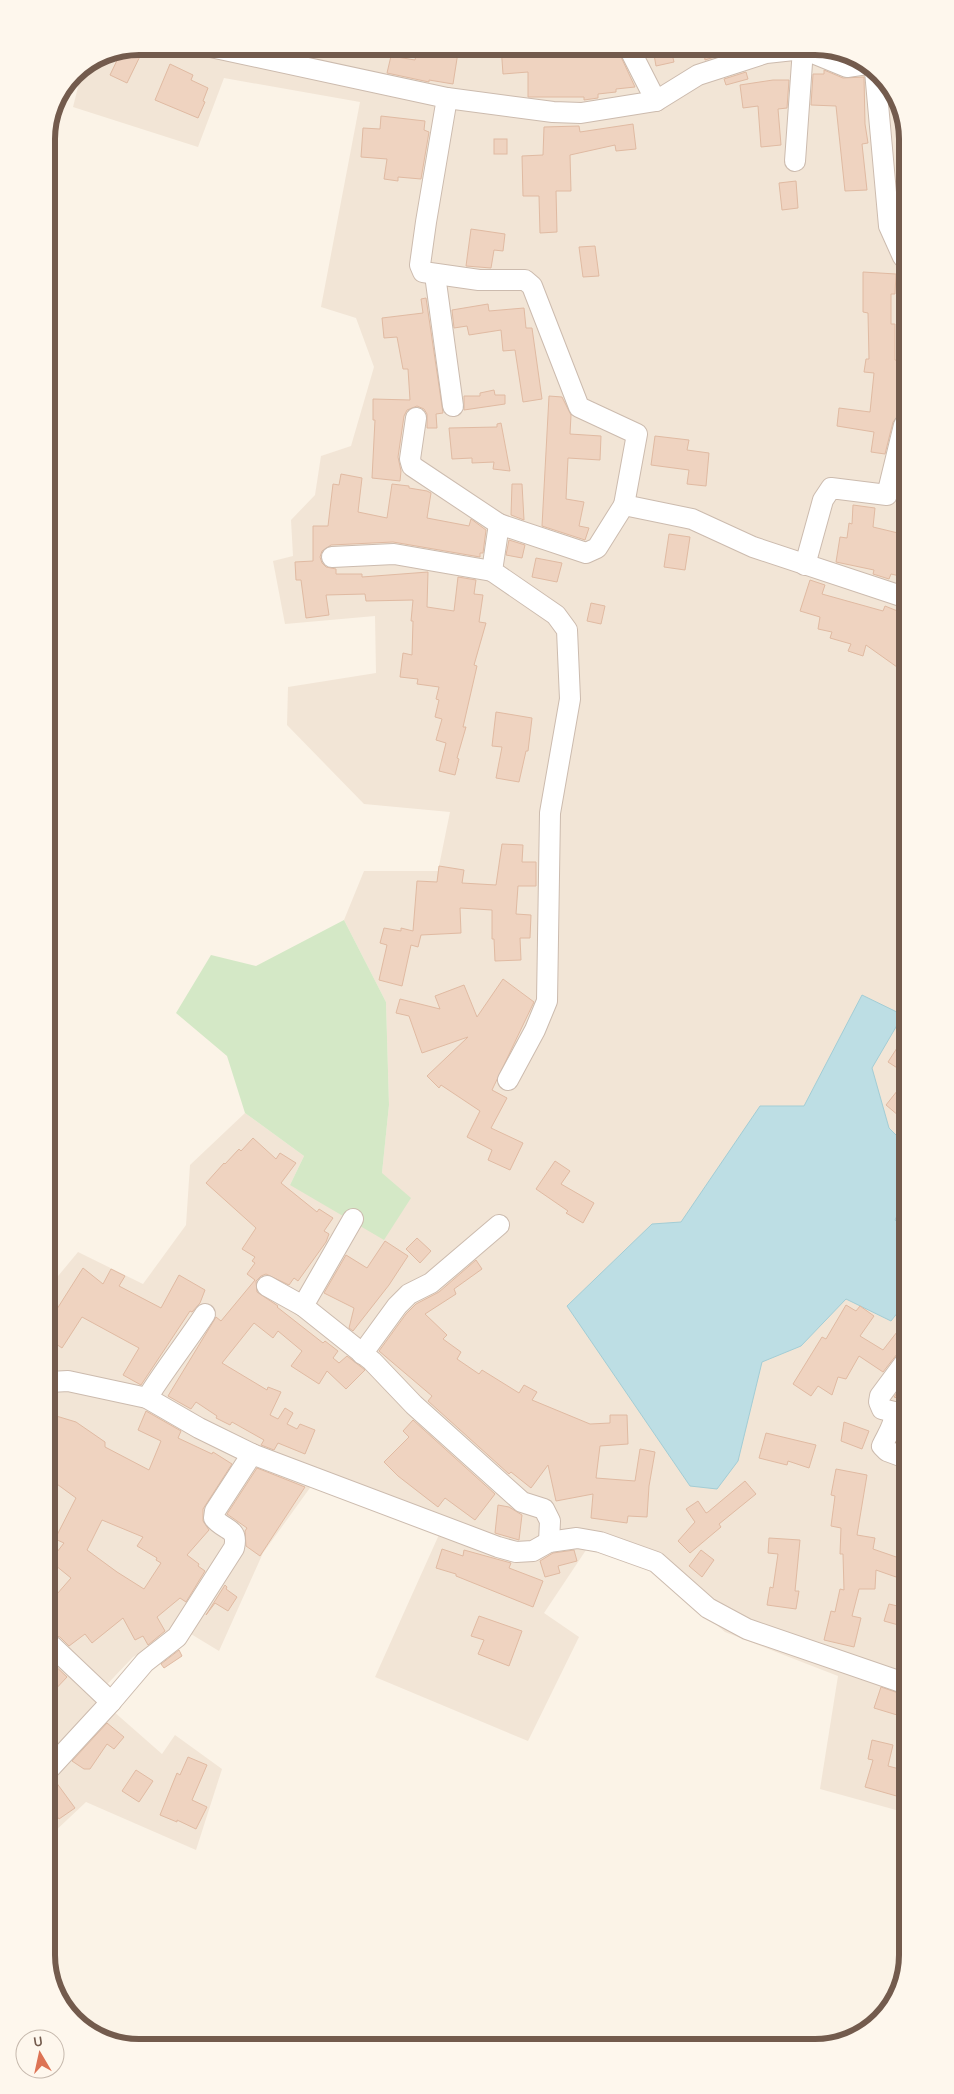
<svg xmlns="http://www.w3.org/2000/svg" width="954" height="2094" font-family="Karla,sans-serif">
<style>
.residential{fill:#f2e5d6}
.green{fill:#d4e8c6}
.water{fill:#bddee4;stroke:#a3cdd5}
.building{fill:#efd3c0;stroke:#e0baa2;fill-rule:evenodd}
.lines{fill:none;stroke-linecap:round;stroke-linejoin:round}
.street-casing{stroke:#ccbbae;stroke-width:22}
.street{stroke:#fff;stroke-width:20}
.rim{fill:none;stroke:#735b4d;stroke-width:6}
</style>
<rect width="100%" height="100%" fill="#fbf3e7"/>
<polygon class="residential" points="139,46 821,46 872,66 903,109 907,1813 820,1789 838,1676 725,1632 645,1565 590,1544 544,1613 579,1637 528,1741 375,1677 442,1528 312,1485 263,1553 219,1651 186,1631 133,1657 96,1696 162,1754 175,1735 222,1769 196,1850 86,1802 51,1835 49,1287 78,1252 143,1284 186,1225 190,1165 245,1113 304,1156 290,1185 382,1173 389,1105 386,1002 344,920 364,871 438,871 450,812 364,804 287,725 288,687 376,673 375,616 285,624 273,561 293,556 291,520 315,495 321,456 351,446 374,367 356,318 321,307 360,102 224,78 198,147 73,107 83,67 104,53"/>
<polygon class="green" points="344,920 386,1002 389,1105 382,1173 411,1198 384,1240 290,1185 304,1156 245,1113 227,1056 176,1013 211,955 256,966"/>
<polygon class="water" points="862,995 903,1015 872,1068 889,1128 906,1145 906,1197 895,1220 906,1230 906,1302 891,1321 846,1299 801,1346 762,1362 738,1461 717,1489 690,1486 567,1306 652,1224 681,1222 760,1106 804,1106"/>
<g class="building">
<polygon points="139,46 145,46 127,83 110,75 122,50"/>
<polygon points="438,46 459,46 453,84 429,80 429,82 387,73 391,56 415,60 416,55 436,57"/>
<polygon points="501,46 616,46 635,87 616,89 616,92 598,94 598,98 584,100 584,97 528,97 528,72 503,74"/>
<polygon points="663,46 670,46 674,62 656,66 653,49"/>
<polygon points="703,46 739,46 740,49 705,60"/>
<polygon points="170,64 193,75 191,80 208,88 203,101 205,102 198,118 155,100"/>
<polygon points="824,70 843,78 864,77 865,124 868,143 862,144 867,190 845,191 836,106 811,105 813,74 824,74"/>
<polygon points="746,72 748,79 726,85 724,79"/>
<polygon points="773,80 789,80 787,108 778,109 781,145 761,147 758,106 743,108 740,85"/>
<polygon points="381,116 425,121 424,130 429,132 421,179 398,177 398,181 384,179 387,159 361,157 363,128 380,129"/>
<polygon points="633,124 636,149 616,151 615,145 570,155 571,191 556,191 557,232 540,233 539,196 523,196 522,156 543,155 544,127 579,126 580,132"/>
<rect x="494" y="139" width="13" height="15"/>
<polygon points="796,181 798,208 782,210 779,183"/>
<polygon points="471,229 505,234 503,251 494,250 491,268 466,266"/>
<polygon points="595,246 599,276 583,277 579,247"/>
<polygon points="863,272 896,274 895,294 891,294 891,324 895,324 895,360 899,361 897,379 902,379 899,412 902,412 893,422 885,454 871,452 874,432 837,426 839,408 870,412 874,373 864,372 866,359 869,359 868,313 863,312"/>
<polygon points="426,298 443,413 436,414 437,428 427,428 427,414 424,409 417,406 407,410 404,416 398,457 401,471 400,481 372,478 375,420 373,420 373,399 410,400 408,369 403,369 397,337 384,338 382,318 423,313 421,299"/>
<polygon points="488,304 489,311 524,308 526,328 532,328 542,399 523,402 515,350 503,351 501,330 469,335 467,326 454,328 452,310"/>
<polygon points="494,390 495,395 505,395 505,404 464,410 464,396 480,396 480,393"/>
<polygon points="549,396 562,397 571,415 570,434 601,436 600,460 568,458 566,499 584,502 579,526 589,528 585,540 542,526"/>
<polygon points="501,423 510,471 493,469 494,462 472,463 472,458 452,459 449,428 497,427 497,424"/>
<polygon points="655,436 689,440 687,450 709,453 706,486 687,484 689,470 651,465"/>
<polygon points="341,474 362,478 358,512 387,518 392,484 409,486 409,488 427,491 431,493 427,518 469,526 471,519 486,530 483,553 480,553 480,557 393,542 331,545 322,551 320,557 322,563 326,567 336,569 336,574 362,574 362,577 428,572 427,607 454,611 458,577 476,580 474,594 483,595 479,622 486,623 474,665 477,666 463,727 466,727 457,758 459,759 455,775 439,771 446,743 436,740 442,719 435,717 439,700 436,699 439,687 417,684 418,679 400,677 403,653 412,655 413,621 411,621 413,600 366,601 365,594 326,595 329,615 306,618 301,580 296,580 295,562 313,561 313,526 328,526 333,484 339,485"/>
<polygon points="512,484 522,484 524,520 511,515"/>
<polygon points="853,505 875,508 873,527 898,533 897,537 904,539 904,577 891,574 889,579 873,574 874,570 836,562 840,537 847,538 849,523 852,524"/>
<polygon points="669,534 690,537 685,570 664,567"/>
<polygon points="509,540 525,545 522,558 506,555"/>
<polygon points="536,558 562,563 557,582 532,577"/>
<polygon points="810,580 825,585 822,594 883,611 885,606 900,612 898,618 904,622 904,657 897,667 866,645 863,656 848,651 851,644 830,638 832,632 818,629 820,617 800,611"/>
<polygon points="591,603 605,606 601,624 587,621"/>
<polygon points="496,712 532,718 528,751 526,751 519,782 496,778 502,747 492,746"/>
<polygon points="502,844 523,845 522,862 536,862 536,886 518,886 516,914 531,915 530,938 520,938 521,960 495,961 494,939 492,939 492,910 460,908 461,933 421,935 418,947 411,945 402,986 379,980 387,945 380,943 384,928 401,931 401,928 413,931 417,881 437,882 439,866 464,870 462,883 496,885"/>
<polygon points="503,979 534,1002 492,1090 507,1098 491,1128 523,1143 510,1170 488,1160 492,1150 467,1137 480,1111 441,1085 439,1088 427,1076 468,1037 422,1053 409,1016 396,1013 400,999 440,1009 435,996 464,985 477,1017"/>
<polygon points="897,1048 905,1054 905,1073 888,1062"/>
<polygon points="905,1081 905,1108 899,1116 886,1105"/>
<polygon points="253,1138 276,1159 280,1153 296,1163 281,1183 317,1212 319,1209 333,1218 324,1231 329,1234 326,1242 298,1281 294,1278 289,1285 266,1274 261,1276 256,1281 257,1292 278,1306 277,1307 323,1343 325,1341 338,1351 333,1358 339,1363 347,1356 365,1370 346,1389 327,1371 319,1384 291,1366 302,1351 278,1331 273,1338 254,1323 222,1363 267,1390 268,1387 281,1392 270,1415 278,1419 285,1408 293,1413 287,1424 297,1429 300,1424 315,1430 305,1454 278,1443 274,1450 261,1445 264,1440 232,1422 230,1425 216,1418 217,1416 196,1402 191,1409 168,1396 216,1317 221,1321 255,1280 247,1274 255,1263 252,1261 255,1257 242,1249 256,1228 206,1183 224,1163 225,1164 239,1149 241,1151"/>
<polygon points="555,1161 570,1171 561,1184 594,1203 583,1223 566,1213 568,1211 536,1189"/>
<polygon points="417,1238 431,1251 420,1263 406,1249"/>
<polygon points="385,1241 408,1256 389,1285 353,1331 349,1328 354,1308 324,1293 346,1255 367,1268"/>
<polygon points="476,1260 482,1269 454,1289 456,1294 425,1314 447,1335 443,1339 461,1352 457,1359 479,1374 482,1370 519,1393 524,1385 537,1392 532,1400 590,1424 610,1423 610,1415 627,1415 628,1444 600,1446 596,1478 635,1481 640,1449 655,1452 649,1486 647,1517 628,1516 627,1523 591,1518 593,1494 556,1501 548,1465 531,1488 511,1472 509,1474 428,1401 432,1396 379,1351 406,1314 416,1304 439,1292"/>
<polygon points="83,1268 103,1284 111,1269 125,1276 119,1286 161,1308 179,1275 205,1290 200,1303 192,1312 190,1311 141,1385 123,1375 139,1348 82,1317 62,1348 50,1340 50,1320"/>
<polygon points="846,1305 856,1311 860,1306 874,1316 860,1336 883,1350 897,1332 906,1338 906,1349 897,1354 883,1372 859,1356 846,1379 838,1377 832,1395 818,1386 811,1396 793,1384 822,1337 826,1339"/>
<polygon points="906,1381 906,1401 894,1397"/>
<path d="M146,1411L181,1431L178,1438L212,1454L213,1452L232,1464L203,1509V1521L209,1530L187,1555L199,1564L198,1566L205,1571L186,1602L180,1598L157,1617L165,1631L148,1645L143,1636L135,1640L123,1618L92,1643L85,1634L69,1646L60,1637L50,1634V1602L71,1578L50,1561L64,1543L55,1539L76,1498L50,1479V1424L53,1415L76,1422L105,1442V1447L149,1470L161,1441L138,1430ZM102,1520L143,1537L137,1546L157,1558L156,1560L161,1563L144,1589L117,1572L87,1550Z"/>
<polygon points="413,1420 495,1494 475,1520 445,1498 438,1507 398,1476 384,1462 409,1437 403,1431"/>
<polygon points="844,1422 869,1431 862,1449 841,1441"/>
<polygon points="766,1433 816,1445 809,1468 788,1461 787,1465 759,1458"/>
<polygon points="257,1468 305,1487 260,1556 246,1546 245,1531 247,1528 227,1514"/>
<polygon points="836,1469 867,1475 857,1535 875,1538 873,1549 902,1559 896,1577 876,1570 875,1589 859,1589 852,1616 861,1618 854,1647 824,1640 831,1611 835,1612 840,1589 844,1590 843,1554 840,1554 841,1528 831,1526 835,1496 831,1495"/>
<polygon points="745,1481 756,1494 719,1524 721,1527 690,1553 678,1541 695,1522 686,1509 698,1501 706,1513 708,1512"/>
<polygon points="498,1505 509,1507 522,1515 519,1540 495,1533"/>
<polygon points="769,1538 800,1540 795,1591 799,1591 796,1609 767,1605 770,1587 773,1588 778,1554 768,1553"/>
<polygon points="442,1549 463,1556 464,1550 511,1563 509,1568 543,1581 533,1607 456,1576 456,1574 436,1568"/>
<polygon points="574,1550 577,1561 558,1566 560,1573 545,1577 540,1561 553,1553"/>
<polygon points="701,1550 714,1560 702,1577 689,1566"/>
<polygon points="225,1585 227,1587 226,1589 237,1597 228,1611 215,1603 206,1615"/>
<polygon points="889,1604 906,1608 902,1626 884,1621"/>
<polygon points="479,1616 522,1631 509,1666 478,1654 484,1640 471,1636"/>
<polygon points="179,1650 182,1656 164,1668 161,1664"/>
<polygon points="50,1661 67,1677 51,1694 50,1663"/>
<polygon points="881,1687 907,1696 907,1718 874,1708"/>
<polygon points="107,1723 124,1737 114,1749 107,1744 90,1769 84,1769 72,1761"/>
<polygon points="872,1740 893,1745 888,1766 907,1771 907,1799 865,1787 873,1760 868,1759"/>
<polygon points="188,1757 207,1765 192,1800 207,1807 196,1829 177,1820 177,1822 160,1815 177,1773 180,1775"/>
<polygon points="136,1770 153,1781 139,1802 122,1791"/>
<polygon points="53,1778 75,1808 59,1819 51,1808 51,1779"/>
</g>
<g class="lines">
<g class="street-casing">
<g id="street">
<polyline points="206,46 447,98 426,222 420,265 423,272 479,280 525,280 532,286 579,407 637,434 624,505 692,519 753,547 904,597"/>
<polyline points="628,46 656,101"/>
<polyline points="875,71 889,226 903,257"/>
<polyline points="447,98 553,112 581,113 656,101 698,75 766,53 803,49 847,67 867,64"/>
<polyline points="795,161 803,49"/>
<polyline points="435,275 453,406"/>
<polyline points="416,418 410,459 412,466 499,524"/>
<polyline points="332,557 394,554 492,571"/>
<polyline points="805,565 823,500 831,488 887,495 904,425"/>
<polyline points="508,1080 535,1030 547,1001 550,813 570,699 567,630 556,615 492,571 499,524 586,553 597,548 624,505"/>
<polyline points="267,1286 303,1306 372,1361 414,1405 522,1502 544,1509 550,1521 549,1542"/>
<polyline points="303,1306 353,1219"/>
<polyline points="362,1354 397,1306 409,1294 431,1283 499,1225"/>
<path d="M906,1361L880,1396L879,1402L882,1409L894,1412C896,1423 887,1435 882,1446L887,1451L906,1458"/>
<polyline points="50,1382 68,1381 147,1398 199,1428 252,1454 498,1547 516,1552 533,1551 549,1542 577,1538 600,1542 656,1562 708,1608 747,1629 907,1684"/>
<path d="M147,1398C165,1369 186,1343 205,1314"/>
<polyline points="52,1646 111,1702"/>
<path d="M51,1767L111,1702L145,1662L177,1637L234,1548C239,1527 224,1531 214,1518L215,1511L252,1454"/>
</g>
</g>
<use href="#street" class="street"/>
</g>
<path d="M0 0H954V2094H0ZM139 55H815A84 84 0 0 1 899 139V1955A84 84 0 0 1 815 2039H139A84 84 0 0 1 55 1955V139A84 84 0 0 1 139 55Z" fill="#fef7ed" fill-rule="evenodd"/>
<path class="rim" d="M139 55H815A84 84 0 0 1 899 139V1955A84 84 0 0 1 815 2039H139A84 84 0 0 1 55 1955V139A84 84 0 0 1 139 55Z"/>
<g transform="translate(40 2054) rotate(351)"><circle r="24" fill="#fef7ed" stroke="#c6b9ad"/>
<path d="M0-4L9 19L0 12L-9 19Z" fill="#dd7354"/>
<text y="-8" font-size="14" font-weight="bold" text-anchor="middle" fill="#735b4d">U</text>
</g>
</svg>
